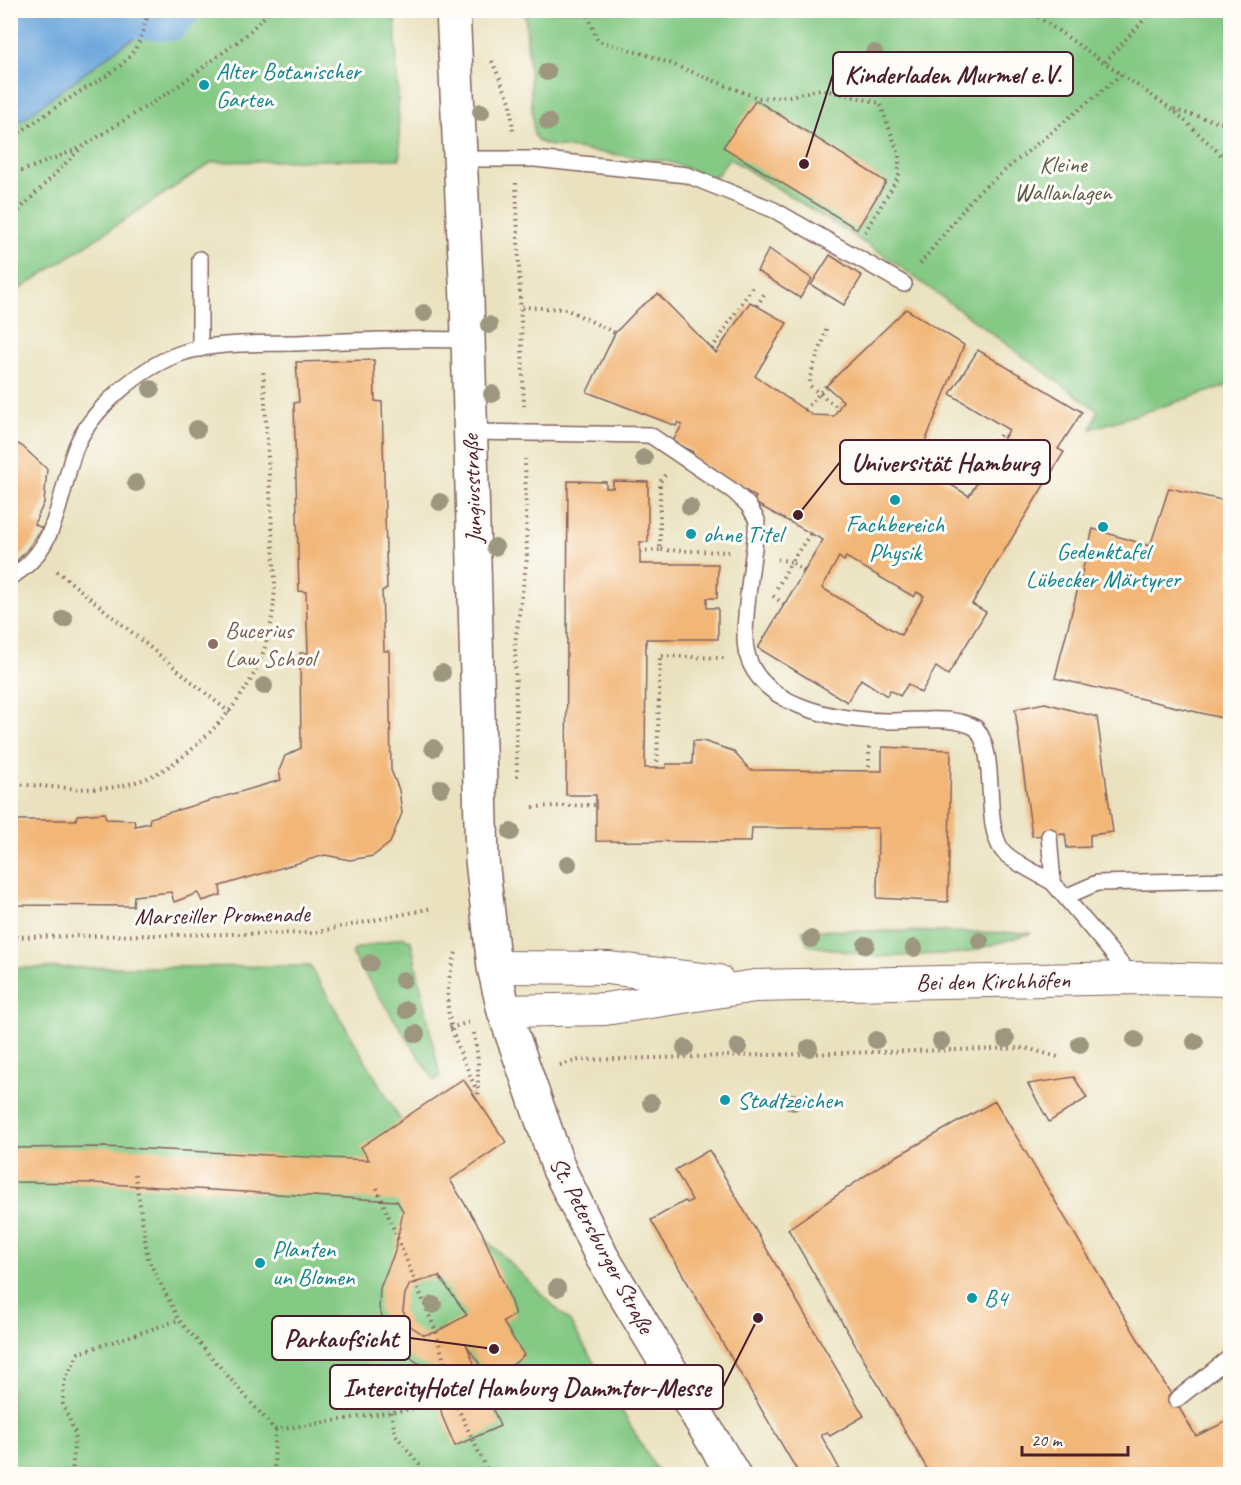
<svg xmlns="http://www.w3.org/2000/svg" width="1241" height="1485" font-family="Caveat,sans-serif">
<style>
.green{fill:#84c984;stroke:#677458;stroke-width:1.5}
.water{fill:#6da7dd;stroke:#5c6384;stroke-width:1.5}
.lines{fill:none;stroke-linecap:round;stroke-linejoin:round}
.canal{stroke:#6da7dd;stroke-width:38}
.building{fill:#f2b677;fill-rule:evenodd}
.service-casing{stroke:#82635f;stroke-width:18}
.minor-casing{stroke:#82635f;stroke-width:34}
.tertiary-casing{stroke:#82635f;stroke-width:36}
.path{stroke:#82635f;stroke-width:4;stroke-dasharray:1.5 4.5;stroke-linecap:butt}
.service{stroke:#fff;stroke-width:15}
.minor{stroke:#fff;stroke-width:32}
.tertiary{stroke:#fff;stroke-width:33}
.tree{fill:#9d977f}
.culture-dot{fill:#0f9aa8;stroke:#fdfcf7;stroke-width:2}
.education-dot{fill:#8d6e63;stroke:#fdfcf7;stroke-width:2}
.labels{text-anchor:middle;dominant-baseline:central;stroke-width:6;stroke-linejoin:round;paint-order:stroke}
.culture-label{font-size:24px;fill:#0d838f;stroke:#fdfcf7;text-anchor:start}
.park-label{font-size:24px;fill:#5e5a4a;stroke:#fdfcf7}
.street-label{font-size:24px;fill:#4a1f2b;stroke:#fdfcf7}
.education-label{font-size:24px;fill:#785e54;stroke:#fdfcf7;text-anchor:start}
.leader{fill:none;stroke:#4a1f2b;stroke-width:2}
.callout-dot{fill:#4a1f2b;stroke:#fdfcf7;stroke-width:2}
.callout{fill:#fdfcf7;stroke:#4a1f2b;stroke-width:2}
.callout-label{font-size:26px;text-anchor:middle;font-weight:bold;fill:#4a1f2b}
</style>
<rect width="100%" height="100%" fill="#fdfcf7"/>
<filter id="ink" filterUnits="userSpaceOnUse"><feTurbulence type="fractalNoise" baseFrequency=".0167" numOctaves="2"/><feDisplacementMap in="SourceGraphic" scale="12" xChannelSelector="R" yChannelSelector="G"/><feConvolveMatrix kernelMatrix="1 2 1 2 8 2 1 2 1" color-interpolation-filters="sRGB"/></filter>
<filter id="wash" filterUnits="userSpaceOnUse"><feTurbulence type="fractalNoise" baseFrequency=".008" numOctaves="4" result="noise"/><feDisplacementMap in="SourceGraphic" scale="24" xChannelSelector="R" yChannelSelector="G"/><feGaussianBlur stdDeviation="1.35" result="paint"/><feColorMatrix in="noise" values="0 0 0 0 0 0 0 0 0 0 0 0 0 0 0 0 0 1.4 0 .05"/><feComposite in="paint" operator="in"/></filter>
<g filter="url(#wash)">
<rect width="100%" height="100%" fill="#eae2bf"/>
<g class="green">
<polygon points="11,11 395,11 400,159 212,162 11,295"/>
<polygon points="525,11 1230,11 1230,385 1091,429 1098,411 884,255 729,158 715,178 669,162 547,145 538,141 534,135"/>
<polygon points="802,930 1032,933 964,953 877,957 808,945"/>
<polygon points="404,937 411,941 440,1076 435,1081 352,955 355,949"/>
<polygon points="310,966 449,1203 570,1322 659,1474 11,1474 10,968"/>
</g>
<polygon class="water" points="11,10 154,11 166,17 172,25 145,32 124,44 11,128"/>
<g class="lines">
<polyline class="canal" points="121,18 170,22 181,10"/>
</g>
<g id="blocks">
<g class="building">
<polygon points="756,100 886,182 857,229 723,147"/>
<polygon points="769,249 812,279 800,298 757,271"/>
<polygon points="830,255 862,276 844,305 811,285"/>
<path d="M658,294L716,353L750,302L787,323L755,376L812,415L834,416L843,401L826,386L906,309L964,345L923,447L904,441L897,452L969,496L1009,430L950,394L978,350L1082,412L1058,449L1064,452L972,604L986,612L948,675L936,667L921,693L908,684L900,696L890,690L887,696L861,679L847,702L758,648L823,540L753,502L756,497L690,457L693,452L673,441L682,425L678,422L676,426L587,392L615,333L639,308ZM839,557L844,561L846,557L914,597L917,592L924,596L901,635L822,588Z"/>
<polygon points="374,360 375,401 382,402 387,588 382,591 384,651 389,651 391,770 399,790 402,813 390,843 373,856 350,860 325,855 220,886 221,895 202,901 198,893 174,902 171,892 134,896 133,906 10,905 10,820 76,820 77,815 105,813 106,819 134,820 135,826 149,823 150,818 281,780 279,771 285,756 301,748 300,653 308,653 306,592 299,591 294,403 299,402 296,362"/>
<polygon points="10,440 22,446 47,469 44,503 34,524 42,528 27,550 10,568"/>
<polygon points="568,481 606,482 606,488 613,488 613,481 648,482 648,542 640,542 640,564 718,564 717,598 707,598 707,608 718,608 718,639 646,639 645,768 666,768 666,764 692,764 693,741 703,741 733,751 750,770 882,771 882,747 951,750 948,902 877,898 878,828 752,828 751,842 596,841 596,795 566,795"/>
<polygon points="1169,488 1230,502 1230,720 1055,678 1093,529 1150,546"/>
<polygon points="1045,703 1097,717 1113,832 1090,835 1090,847 1067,848 1065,834 1032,836 1015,709"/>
<polygon points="1074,1077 1087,1098 1049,1122 1028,1084"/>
<path d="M463,1079L506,1142L450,1180L481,1230L508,1293L515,1315L503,1322L524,1355L492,1383L466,1344L500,1426L455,1446L442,1416L434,1368L418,1363L407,1355L387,1330L379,1308L380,1288L395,1251L403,1211L397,1201L92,1183L10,1182V1148L105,1147L369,1160L361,1147ZM439,1276L467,1315L436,1332L424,1335L409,1325L403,1311L405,1294L410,1284Z"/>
<polygon points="995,1101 1196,1436 1230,1420 1230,1474 930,1474 788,1229 881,1165"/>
<polygon points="709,1150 864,1416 830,1436 827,1432 821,1435 839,1468 827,1474 799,1474 651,1220 685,1201 687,1203 692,1200 675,1170"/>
</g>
</g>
</g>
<g filter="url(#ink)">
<use href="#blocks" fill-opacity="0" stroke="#82635f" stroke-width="1.5"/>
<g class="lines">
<g class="service-casing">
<g id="service">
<polyline points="460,159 535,159 687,175 774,210 904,284"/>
<polyline points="200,349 200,259"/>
<path d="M471,432L650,435L733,491L748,505L757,520C754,559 745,599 745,638C746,706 839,722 891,721C919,721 952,715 976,728C999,756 982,821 1002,850C1010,861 1041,875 1053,883"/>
<path d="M10,577C57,552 59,497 74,452C88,411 142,366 182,353C215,342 256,344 290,343C350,341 408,338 468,340"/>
<polyline points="1049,836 1053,883 1133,978"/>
<polyline points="1065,897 1097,883 1230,880"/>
<polyline points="1176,1400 1230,1357"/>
</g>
</g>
<g class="minor-casing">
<g id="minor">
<polyline points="494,967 608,968 718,981"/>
<polyline points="504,1011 605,1009 755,986 1133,978 1230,980"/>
</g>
</g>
<g class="tertiary-casing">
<polyline id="tertiary" points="453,10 467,300 482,860 494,967 504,1011 559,1169 602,1257 733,1474"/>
</g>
<g class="path">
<polyline points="586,10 598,41 651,56 758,98 790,96 820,89 880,103 899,155 899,176 865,232"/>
<polyline points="1028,10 1173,110 1230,163"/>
<polyline points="492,61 511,104 513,134"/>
<polyline points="1105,62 1153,10"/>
<polyline points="1174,110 1230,125"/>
<path d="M10,139C32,124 54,108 76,94C115,71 141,60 148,10"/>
<polyline points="10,176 82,147 174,89 245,36 271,10"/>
<polyline points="516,183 524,406"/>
<polyline points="10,219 80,149"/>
<polyline points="920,264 975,195 1122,74"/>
<polyline points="757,306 766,291"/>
<polyline points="522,307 566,309 615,333"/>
<path d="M826,329C823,349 809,367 810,386L838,408"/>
<polyline points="712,349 754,284"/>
<polyline points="805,410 826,386"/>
<path d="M901,446C910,452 919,459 929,463C956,476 987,455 1001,434L1005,436"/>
<polyline points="906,458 910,452"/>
<polyline points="927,470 931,464"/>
<polyline points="665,475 660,482 660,550 729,552"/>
<polyline points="640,551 660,550"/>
<polyline points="57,571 230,713"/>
<polyline points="804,571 791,562 811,533"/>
<polyline points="777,588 791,562 778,559"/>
<polyline points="773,596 784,604"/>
<polyline points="869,747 869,771"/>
<polyline points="657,768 660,656 724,658"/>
<polyline points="517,777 515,643 527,558 525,459"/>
<path d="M10,784C38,785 90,792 115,787C152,781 178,763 205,737C252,692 274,647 275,581L263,368"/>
<polyline points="533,807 596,805"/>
<polyline points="10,937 312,933 433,908"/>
<path d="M456,953C436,1011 455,1040 477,1091"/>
<polyline points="450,1028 473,1021"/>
<polyline points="474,1033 478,1061 478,1095"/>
<polyline points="560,1065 579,1060 1026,1048 1058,1057"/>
<polyline points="135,1174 148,1259 179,1320 275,1430 274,1474"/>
<polyline points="377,1188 436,1332 455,1402 489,1474"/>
<polyline points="391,1412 395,1434 419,1464 420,1474"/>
<polyline points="275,1430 455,1402"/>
<polyline points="72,1474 75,1433 63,1404 64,1382 79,1353 179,1320"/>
</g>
<use href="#service" class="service"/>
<use href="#minor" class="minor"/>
<use href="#tertiary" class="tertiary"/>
</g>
<g class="tree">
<circle cx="874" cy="53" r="9"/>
<circle cx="547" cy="72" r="9"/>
<circle cx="481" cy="112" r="9"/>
<circle cx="548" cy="122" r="9"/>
<circle cx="424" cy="313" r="9"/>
<circle cx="489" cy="325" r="9"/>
<circle cx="151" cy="389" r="9"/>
<circle cx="492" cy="394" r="9"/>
<circle cx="197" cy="429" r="9"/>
<circle cx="644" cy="458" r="9"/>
<circle cx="136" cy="483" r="9"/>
<circle cx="440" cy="502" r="9"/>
<circle cx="690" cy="507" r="9"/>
<circle cx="495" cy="547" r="9"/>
<circle cx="64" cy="619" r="9"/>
<circle cx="442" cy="673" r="9"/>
<circle cx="264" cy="686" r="9"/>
<circle cx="433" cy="748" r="9"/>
<circle cx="441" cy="788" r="9"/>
<circle cx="511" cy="832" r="9"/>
<circle cx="568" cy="864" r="9"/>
<circle cx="811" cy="939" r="9"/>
<circle cx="980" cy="941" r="9"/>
<circle cx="866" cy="945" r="9"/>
<circle cx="914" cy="948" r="9"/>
<circle cx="370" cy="963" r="9"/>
<circle cx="403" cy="980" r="9"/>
<circle cx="406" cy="1010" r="9"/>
<circle cx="416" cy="1034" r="9"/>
<circle cx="1006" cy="1039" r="9"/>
<circle cx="876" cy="1040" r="9"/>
<circle cx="1135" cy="1040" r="9"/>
<circle cx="941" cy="1041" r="9"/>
<circle cx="1195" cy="1042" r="9"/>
<circle cx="1080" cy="1044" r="9"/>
<circle cx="738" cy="1047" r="9"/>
<circle cx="685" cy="1048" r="9"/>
<circle cx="809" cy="1048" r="9"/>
<circle cx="793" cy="1102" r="9"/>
<circle cx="651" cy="1103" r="9"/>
<circle cx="557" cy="1288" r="9"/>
<circle cx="433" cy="1305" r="9"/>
</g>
</g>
<g class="culture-dot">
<circle cx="204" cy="85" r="6"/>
<circle cx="895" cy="500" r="6"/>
<circle cx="1103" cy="527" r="6"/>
<circle cx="691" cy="534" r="6"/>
<circle cx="725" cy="1100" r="6"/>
<circle cx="260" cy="1263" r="6"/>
<circle cx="972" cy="1298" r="6"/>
</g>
<circle class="education-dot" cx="213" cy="644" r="6"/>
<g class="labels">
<g class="culture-label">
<text x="216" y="71">Alter Botanischer<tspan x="216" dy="28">Garten</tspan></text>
<text x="895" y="524" text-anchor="middle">Fachbereich<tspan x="895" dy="28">Physik</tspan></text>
<text x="703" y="534">ohne Titel</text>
<text x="1103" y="551" text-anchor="middle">Gedenktafel<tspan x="1103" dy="28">Lübecker Märtyrer</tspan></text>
<text x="737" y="1100">Stadtzeichen</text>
<text x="272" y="1249">Planten<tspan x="272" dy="28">un Blomen</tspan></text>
<text x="984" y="1298">B4</text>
</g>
<g class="park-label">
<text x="1063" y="164">Kleine<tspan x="1063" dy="28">Wallanlagen</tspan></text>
</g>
<g class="street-label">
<text transform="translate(472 489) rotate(-92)">Jungiusstraße</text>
<text transform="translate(222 915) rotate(-1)">Marseiller Promenade</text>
<text transform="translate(993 981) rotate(-1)">Bei den Kirchhöfen</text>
<text transform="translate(602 1245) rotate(62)">St. Petersburger Straße</text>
</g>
<g class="education-label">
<text x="225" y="630">Bucerius<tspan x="225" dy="28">Law School</tspan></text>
</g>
</g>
<path class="leader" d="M804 164L833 74M798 515L840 462M494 1349L410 1338M758 1318L723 1387"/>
<g class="callout-dot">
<circle cx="804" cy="164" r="6"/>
<circle cx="798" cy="515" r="6"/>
<circle cx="494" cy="1349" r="6"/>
<circle cx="758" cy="1318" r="6"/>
</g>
<g class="callout">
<rect x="833" y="52" width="240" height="44" rx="6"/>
<rect x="840" y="440" width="210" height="44" rx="6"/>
<rect x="272" y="1316" width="138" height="44" rx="6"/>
<rect x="330" y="1365" width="393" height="44" rx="6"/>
</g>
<g class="callout-label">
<text x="953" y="83">Kinderladen Murmel e.V.</text>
<text x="945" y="471">Universität Hamburg</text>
<text x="341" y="1347">Parkaufsicht</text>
<text x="527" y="1396">IntercityHotel Hamburg Dammtor-Messe</text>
</g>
<rect width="1241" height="1485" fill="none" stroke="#fdfcf7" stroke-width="36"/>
<path d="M1022 1446v9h106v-9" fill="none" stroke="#4a1f2b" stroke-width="3"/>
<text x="1031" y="1446" font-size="18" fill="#4a1f2b" stroke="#fdfcf7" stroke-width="4.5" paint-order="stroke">20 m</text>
</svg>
